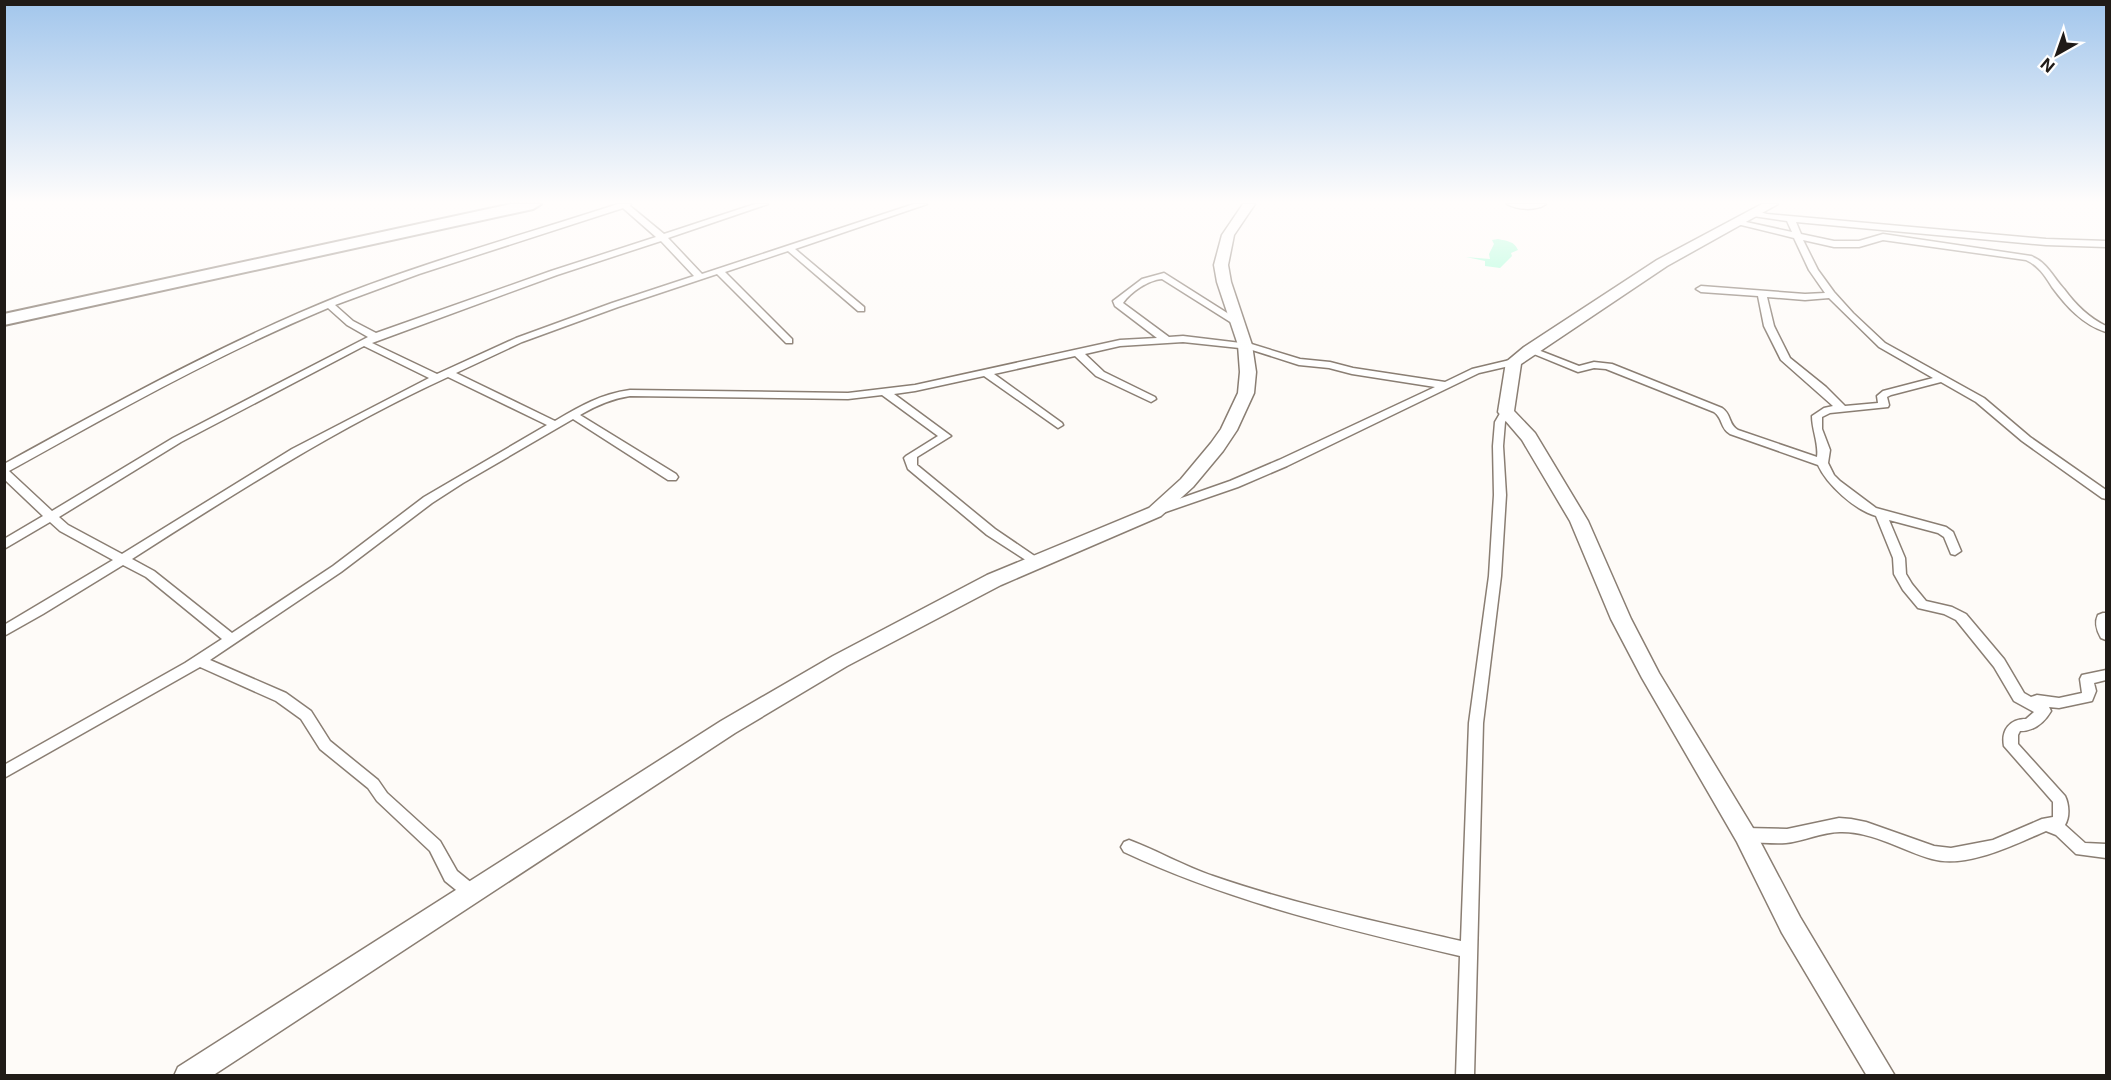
<svg xmlns="http://www.w3.org/2000/svg" width="2111" height="1080" font-family="Inter,sans-serif">
<style>
.green{fill:#a2fed5}
.lines{fill:none;stroke-linecap:round;stroke-linejoin:round}
.street-casing{stroke:#8a7e73;stroke-width:3}
.secondary-casing{stroke:#8a7e73;stroke-width:3}
.highway-casing{stroke:#8a7e73;stroke-width:4}
.street{fill:#fff;fill-rule:evenodd}
.secondary{fill:#fff;fill-rule:evenodd}
.highway{fill:#fff;fill-rule:evenodd}
</style>
<rect width="100%" height="100%" fill="#fefbf8"/>
<path class="green" d="M1498,239C1507,241 1514,241 1518,250L1511,253L1512,256L1500,268L1485,266V261L1466,257L1490,259L1489,254L1494,244L1492,240Z"/>
<g class="lines">
<g class="street-casing">
<g id="street">
<path d="M618,204H631L630,206L664,234L755,204H768L668,238L702,274L914,204H927L795,249L864,307V311H858L788,251L725,272L792,339V343H786L717,274L618,307L522,342L456,373L555,421C580,406 601,394 630,390L848,393L915,385L1120,340L1157,338L1115,306L1113,301L1142,279L1164,273L1243,323L1241,325H1235L1162,279C1148,280 1131,292 1123,303L1169,337L1183,336L1241,343L1245,342L1300,359L1330,362L1353,368L1445,382L1472,369L1514,359L1519,362L1518,364L1479,373L1287,466L1238,487L1157,515L1153,514L1151,511L1153,508L1230,481L1279,460L1435,387L1352,374L1329,368L1299,365L1249,349L1183,342L1120,346L1085,354L1104,372L1155,397L1156,399L1151,402L1096,376L1075,356L994,374L1062,423L1063,425L1058,428L984,376L915,391L894,394L951,436L917,457V465L995,529L1039,559L1041,562L1039,565L1035,566L987,535L908,469L904,458L906,456L938,436L882,395L848,399L630,396C611,399 597,405 580,415L676,474L678,477L676,480H668L573,419L463,483L432,503L341,572L210,660L286,693L311,711L330,741L378,780L387,793L440,841L457,871L478,888L480,893L478,898L472,900L466,898L445,881L430,851L377,801L368,788L320,749L301,719L276,701L200,667L4,778V765L185,663L222,639L146,577L123,565L43,614L4,636V625L113,560L60,531L50,522L4,549V539L43,516L4,479V464C115,403 225,342 342,295C432,260 526,234 618,204ZM623,208L656,237L551,271L376,333L353,321L335,305L419,274ZM661,241L694,276L612,303L516,338L437,374L372,343L557,275ZM328,308L347,325L368,337L173,438L52,511L9,471C113,413 218,354 328,308ZM364,346L429,378L292,449L122,554L68,525L59,517L181,442ZM448,377L547,425L424,497L333,566L232,633L154,571L132,559C235,493 337,428 448,377Z"/>
<path d="M1507,204H1546C1536,211 1518,210 1507,204Z"/>
<path d="M1756,211L1767,214L2046,239L2106,241V247L2046,245L1796,222L1801,234L1834,241H1859L1883,234L2031,256C2047,262 2053,277 2064,289C2075,304 2089,318 2106,326V332C2083,325 2066,306 2052,287C2045,276 2039,266 2026,260L1883,240L1859,247H1834L1803,240L1818,270L1834,292L1853,313L1885,343L1984,398L2030,437L2106,490V499L2102,498L2022,441L1976,402L1941,382L1891,395L1887,397L1889,405L1888,407L1830,413L1822,417V429L1830,450L1828,463L1834,475L1840,481L1876,508L1946,527L1953,532L1961,551L1955,555L1951,554L1944,537L1938,533L1889,520L1905,558L1906,574L1912,584L1926,601L1952,607L1966,614L2004,659L2024,693L2031,697L2037,695L2059,698L2082,693L2080,679L2082,675L2106,670V680L2094,683L2096,691L2092,701L2059,708L2049,707L2051,711C2044,723 2034,731 2020,731L2018,735V744L2065,796C2069,804 2070,817 2065,825L2085,843L2106,844V858L2076,854L2056,835L2046,831C2015,844 1967,869 1932,859C1903,851 1872,831 1840,832C1822,832 1804,841 1786,843C1773,844 1759,842 1745,842L1740,840L1737,835L1740,830L1745,828L1787,829L1839,818L1851,819L1866,822L1934,846L1951,848L1993,840L2042,819L2053,817V802L2004,746C2001,730 2010,719 2026,719L2034,712L2014,701L1994,667L1956,620L1944,614L1918,608L1903,590L1894,574L1893,558L1876,516C1855,510 1827,485 1818,465L1730,434C1720,428 1723,418 1714,412L1606,369L1594,368L1578,372L1524,350L1525,348H1533L1579,366L1594,362L1612,364L1722,408C1732,415 1728,424 1738,430L1817,457C1819,444 1812,430 1812,416L1824,408L1833,406L1781,360L1764,326L1758,296L1701,292L1696,289L1701,286L1805,294L1825,293L1809,270L1794,238L1733,223L1737,220L1792,232L1787,221L1753,216V212ZM1767,297L1805,300L1829,298L1879,347L1933,378L1883,391L1877,396L1878,403L1845,406L1826,387L1790,358L1774,326Z"/>
<path d="M1506,409L1511,412L1505,422L1503,446L1506,495L1501,576L1483,723L1474,1076H1456L1460,956C1345,929 1231,902 1124,852L1121,847L1124,842L1129,840C1158,851 1184,866 1213,876C1294,904 1378,922 1461,941L1469,723L1489,576L1494,495L1493,446L1495,422L1502,410Z"/>
<path d="M2103,613H2106V640L2101,638C2097,631 2094,623 2098,615Z"/>
</g>
</g>
<g class="secondary-casing">
<g id="secondary">
<polygon points="1243,204 1255,204 1234,235 1228,265 1231,282 1252,345 1256,372 1254,393 1237,430 1223,451 1193,487 1161,516 1001,585 847,666 735,733 212,1076 174,1076 178,1067 721,721 833,656 987,575 1149,508 1181,479 1211,443 1221,429 1238,393 1240,372 1238,345 1217,282 1214,265 1222,235"/>
<polygon points="1762,204 1778,204 1667,266 1521,364 1514,411 1535,433 1588,521 1631,619 1659,673 1753,828 1800,917 1895,1076 1867,1076 1782,933 1737,842 1642,678 1611,619 1570,521 1522,440 1498,412 1506,362 1524,347 1657,260"/>
</g>
</g>
<g class="highway-casing">
<polygon id="highway" points="511,204 541,204 533,209 4,325 4,314"/>
</g>
<use href="#street" class="street"/>
<use href="#secondary" class="secondary"/>
<use href="#highway" class="highway"/>
</g>
<linearGradient id="sky" x2="0" y2="1"><stop stop-color="#a2c6ec"/><stop offset="0.57" stop-color="#fffdfc"/><stop offset="1" stop-color="#fffdfc" stop-opacity="0"/></linearGradient>
<rect width="2111" height="355" fill="url(#sky)"/>
<rect width="2111" height="1080" fill="none" stroke="#201b17" stroke-width="12"/>
<g transform="translate(2057 54) rotate(220)" stroke="#ffffff" stroke-width="4.5" paint-order="stroke">
<path d="M0-4.5L10 22L0 15L-10 22Z" fill="#201b17"/>
<text y="-9" font-size="16" font-weight="bold" text-anchor="middle" fill="#201b17">N</text>
</g>
</svg>
